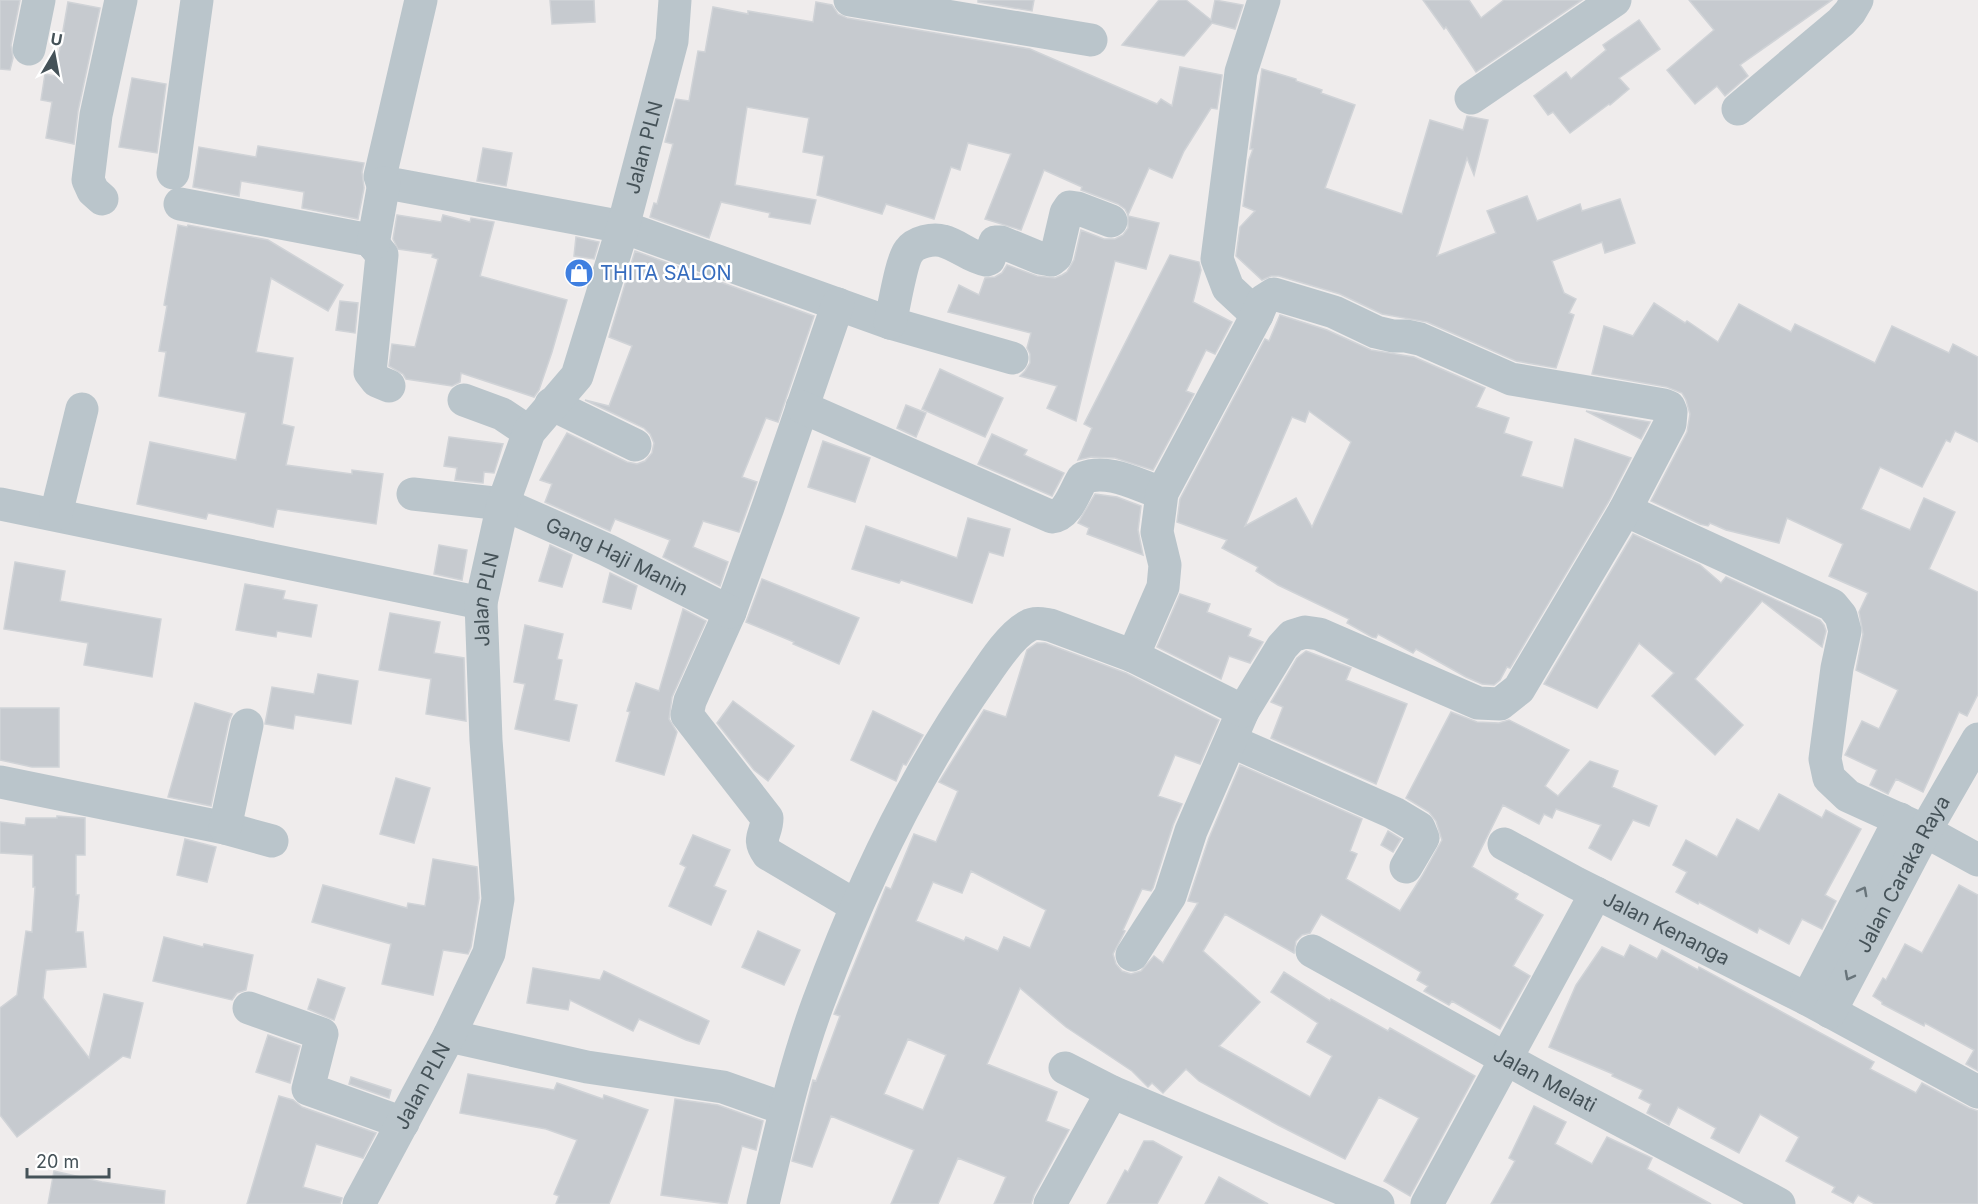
<svg xmlns="http://www.w3.org/2000/svg" width="1978" height="1204" font-family="Inter,sans-serif">
<style>
.building{fill:#c6cacf;stroke:#d0d3d7;stroke-width:1.5;fill-rule:evenodd}
.lines{fill:none;stroke-linecap:round;stroke-linejoin:round}
.minor{stroke:#bac5cb;stroke-width:33}
.oneway{stroke:#68747a}
.labels{text-anchor:middle;dominant-baseline:central;stroke-width:5;stroke-linejoin:round;paint-order:stroke}
.street-label{font-size:20px;fill:#455258;stroke:#fff}
.shop-label{font-size:20px;fill:#366cbe;stroke:#fff;text-anchor:start}
</style>
<rect width="100%" height="100%" fill="#efecec"/>
<g class="building">
<polygon points="0,0 20,0 11,45 13,58 10,70 0,69"/>
<polygon points="550,0 594,0 595,22 552,24"/>
<polygon points="978,0 1034,0 1032,11 978,2"/>
<polygon points="1159,0 1186,0 1211,20 1215,0 1243,5 1235,29 1212,23 1184,56 1122,45"/>
<polygon points="1423,0 1469,0 1481,18 1504,0 1582,0 1476,72 1446,27 1444,29"/>
<polygon points="1689,0 1832,0 1740,65 1748,76 1725,96 1717,86 1695,104 1667,70 1714,30"/>
<polygon points="68,2 100,8 78,111 74,144 46,138 52,102 41,100 45,74 55,76"/>
<polygon points="816,2 832,5 838,14 847,18 1030,49 1157,104 1161,99 1172,106 1180,67 1222,75 1217,109 1211,108 1184,151 1172,178 1149,168 1128,215 1125,209 1118,204 1081,190 1082,187 1044,170 1021,230 985,219 1011,154 968,143 960,170 951,167 934,219 886,204 882,214 817,195 824,156 803,152 809,118 747,107 735,185 816,200 810,224 769,217 770,213 721,202 709,238 650,217 654,203 657,204 673,144 665,142 676,99 689,101 698,51 705,52 713,7 748,14 748,11 813,22"/>
<polygon points="1639,20 1660,49 1619,78 1629,89 1610,105 1609,104 1570,133 1553,112 1548,115 1534,96 1566,72 1571,79 1606,50 1603,45"/>
<polygon points="1262,69 1296,79 1296,81 1322,90 1321,93 1355,105 1325,188 1402,214 1430,120 1463,130 1467,116 1488,120 1474,175 1467,158 1437,256 1496,233 1487,211 1527,196 1537,221 1580,204 1582,211 1620,199 1635,243 1605,253 1602,242 1552,261 1564,293 1576,299 1569,313 1574,315 1556,368 1516,361 1427,322 1382,314 1340,294 1279,276 1271,276 1262,280 1236,256 1240,227 1255,211 1243,206 1249,160 1253,149 1250,149"/>
<polygon points="132,78 166,84 157,153 119,147"/>
<polygon points="258,146 364,163 362,172 364,188 358,219 302,208 304,192 241,181 239,196 193,187 199,147 256,157"/>
<polygon points="483,148 512,153 506,186 477,181"/>
<polygon points="397,215 441,222 443,215 470,222 471,218 494,222 480,276 567,300 552,352 539,390 534,397 461,373 460,382 452,386 406,379 403,374 389,366 392,344 415,347 438,259 432,257 433,254 398,249 393,239"/>
<polygon points="1128,216 1159,223 1146,269 1115,261 1076,421 1047,408 1057,386 1020,376 1025,371 1030,363 1030,354 1027,348 1031,333 948,312 959,285 979,295 985,278 995,277 1002,273 1007,265 1037,276 1055,278 1062,275 1067,272 1074,260 1081,230 1104,239 1115,239 1123,235 1128,228"/>
<polygon points="178,225 187,227 188,225 268,240 343,285 328,311 271,278 256,352 293,358 282,424 294,427 286,465 352,474 352,470 383,474 376,524 277,509 273,527 208,513 206,519 137,504 150,442 236,460 246,413 159,396 166,352 159,351 167,306 164,305"/>
<polygon points="576,237 599,242 594,259 574,256"/>
<polygon points="635,251 814,316 778,422 766,418 742,477 757,482 739,532 703,521 693,547 728,562 720,586 663,557 670,540 615,519 610,531 545,502 552,484 540,480 567,433 627,462 637,464 645,461 652,453 654,443 650,434 644,428 585,400 609,406 632,346 609,337"/>
<polygon points="1170,255 1199,262 1201,270 1193,302 1232,322 1215,354 1206,350 1186,391 1194,394 1153,470 1115,458 1091,457 1078,460 1092,428 1084,424"/>
<polygon points="340,301 358,303 355,333 336,330"/>
<polygon points="1654,303 1685,323 1687,321 1718,342 1739,304 1791,332 1795,324 1875,363 1892,326 1949,353 1953,344 1978,357 1978,442 1955,431 1950,442 1946,440 1922,487 1880,467 1861,509 1910,530 1924,498 1955,512 1929,569 1978,592 1978,694 1967,716 1959,712 1923,792 1896,779 1888,794 1870,785 1877,770 1845,755 1862,721 1879,729 1898,690 1856,670 1863,634 1859,612 1868,593 1829,576 1843,544 1787,518 1779,543 1726,530 1710,523 1708,526 1700,524 1651,501 1687,432 1690,414 1686,400 1682,393 1667,387 1592,374 1604,326 1633,336"/>
<path d="M1280,315L1327,330L1371,350L1414,357L1485,388L1476,407L1509,418L1504,433L1532,442L1521,476L1563,488L1575,439L1631,458L1609,501L1510,668L1507,667L1500,680L1494,685L1482,684L1466,677L1416,649L1413,653L1378,634L1376,638L1372,637L1347,623L1349,619L1278,585L1256,571L1258,567L1222,548L1227,540L1177,522L1180,499L1265,339L1269,341ZM1309,411L1351,442L1312,527L1296,498L1245,526L1292,417L1305,422Z"/>
<polygon points="940,369 1003,398 985,437 922,409"/>
<polygon points="906,405 926,413 916,437 897,428"/>
<polygon points="1586,411 1650,422 1641,439"/>
<polygon points="992,434 1027,450 1024,455 1064,473 1052,496 978,464"/>
<polygon points="449,437 503,444 494,473 484,472 483,483 455,480 457,468 444,466"/>
<polygon points="823,441 870,458 855,502 808,487"/>
<polygon points="1095,494 1117,497 1141,506 1138,530 1143,555 1087,534 1089,528 1078,523"/>
<polygon points="968,518 1010,529 1003,556 989,552 972,603 901,580 899,583 852,569 866,526 957,558"/>
<polygon points="1633,534 1700,565 1721,583 1726,577 1820,620 1824,625 1826,631 1822,647 1762,601 1695,679 1743,725 1715,755 1652,696 1674,673 1639,643 1597,708 1544,684"/>
<polygon points="439,545 467,550 462,580 434,574"/>
<polygon points="550,545 572,555 562,587 539,581"/>
<polygon points="15,562 65,571 60,601 161,619 152,677 84,665 88,643 4,629"/>
<polygon points="610,573 637,586 631,609 603,602"/>
<polygon points="762,579 859,618 839,664 793,644 794,642 746,622"/>
<polygon points="245,584 285,591 283,599 317,605 311,637 277,631 276,637 236,630"/>
<polygon points="1180,594 1210,604 1207,612 1251,629 1248,636 1263,642 1250,663 1229,656 1221,679 1157,647"/>
<polygon points="683,609 706,621 672,697 669,719 677,732 664,775 616,761 630,712 627,711 636,683 659,691"/>
<polygon points="390,613 440,622 434,653 464,658 466,721 426,714 431,679 379,670"/>
<polygon points="525,625 563,634 557,659 562,660 554,700 577,705 569,741 515,729 525,684 514,682"/>
<path d="M1037,643H1045L1126,673L1219,720L1200,764L1175,755L1158,796L1182,804L1173,825L1153,888L1151,891L1142,889L1123,930L1125,931L1113,954L1116,964L1122,971L1131,974L1141,971L1154,956L1163,963L1198,903L1188,901L1209,838L1240,765L1362,819L1350,851L1357,854L1346,879L1400,911L1422,876L1442,840L1436,821L1429,812L1406,798L1451,712L1477,722L1499,723L1509,720L1569,750L1545,786L1558,796L1590,761L1618,771L1612,787L1657,806L1649,826L1633,820L1611,860L1589,848L1601,825L1556,809L1552,818L1544,814L1539,824L1503,805L1472,867L1518,894L1515,899L1543,915L1513,966L1530,976L1500,1029L1452,1001L1449,1005L1424,991L1428,986L1417,980L1421,972L1321,914L1310,933L1302,935L1296,941L1294,953L1225,914L1203,951L1260,1002L1219,1046L1310,1097L1332,1056L1307,1042L1318,1023L1271,992L1284,972L1330,1001L1331,999L1388,1031L1390,1028L1475,1076L1410,1196L1384,1181L1419,1118L1379,1097L1345,1159L1278,1125L1199,1081L1186,1069L1163,1093L1152,1083L1148,1087L1132,1071L1066,1027L1020,988L987,1064L1057,1092L1046,1121L1069,1130L1034,1195L1031,1204H994L1006,1177L958,1158L938,1204H891L914,1150L831,1116L812,1167L792,1161L813,1080L816,1081L840,1016L834,1014L886,887L891,889L914,834L936,842L958,791L939,782L984,710L1006,717L1027,650ZM971,871L1046,910L1030,948L1004,937L998,951L966,937L964,941L916,921L933,882L962,893ZM908,1039L946,1055L923,1110L884,1094Z"/>
<polygon points="1306,651 1351,668 1346,680 1407,704 1376,784 1271,738 1283,707 1271,702 1297,658"/>
<polygon points="318,674 358,681 351,724 295,715 293,729 265,724 272,687 314,694"/>
<polygon points="733,701 794,746 768,781 754,770 717,723"/>
<polygon points="195,703 232,714 229,721 211,806 168,797"/>
<polygon points="0,708 59,708 59,767 32,767 0,760"/>
<polygon points="873,711 923,735 906,765 903,764 896,781 851,760"/>
<polygon points="396,778 430,788 414,843 380,834"/>
<polygon points="1779,794 1822,818 1826,810 1861,829 1825,895 1836,901 1822,929 1802,919 1789,944 1759,928 1757,933 1699,902 1698,904 1676,892 1687,872 1673,865 1686,840 1717,857 1737,819 1759,831"/>
<polygon points="57,816 85,818 85,855 76,855 76,895 79,895 76,932 83,932 86,967 46,970 43,998 89,1058 104,994 143,1003 130,1058 123,1056 17,1137 0,1115 0,1008 17,995 26,931 32,932 35,887 33,887 33,855 0,853 0,822 25,825 26,818 57,818"/>
<polygon points="1388,831 1401,839 1393,852 1381,845"/>
<polygon points="693,835 730,850 714,886 726,891 711,925 669,906 686,867 680,864"/>
<polygon points="185,839 216,847 207,882 177,875"/>
<polygon points="433,859 477,867 479,898 471,947 468,954 443,950 433,995 382,984 391,944 312,922 323,885 407,908 408,903 425,906"/>
<polygon points="1959,885 1978,895 1978,1071 1966,1064 1974,1050 1925,1023 1924,1026 1882,1004 1882,1002 1873,996 1883,978 1886,980 1905,944 1922,953"/>
<polygon points="758,931 800,950 784,985 742,967"/>
<polygon points="164,937 203,947 204,944 253,955 246,990 237,993 232,1000 153,981"/>
<polygon points="1630,945 1657,959 1662,950 1698,970 1699,967 1874,1062 1870,1069 1916,1093 1922,1083 1969,1108 1978,1111 1978,1204 1875,1204 1858,1195 1853,1203 1832,1192 1835,1187 1786,1161 1799,1137 1760,1114 1739,1153 1711,1138 1716,1128 1678,1107 1669,1125 1647,1113 1651,1104 1639,1098 1643,1090 1612,1076 1613,1074 1549,1047 1576,985 1602,947 1624,957"/>
<polygon points="533,968 600,980 604,971 709,1021 699,1044 686,1040 639,1019 633,1031 570,1000 568,1010 527,1003"/>
<polygon points="318,979 345,988 334,1020 308,1009"/>
<polygon points="268,1035 300,1046 290,1083 256,1072"/>
<polygon points="468,1074 554,1090 557,1083 603,1099 604,1095 648,1110 609,1204 556,1204 559,1196 554,1194 577,1140 546,1129 460,1113"/>
<polygon points="351,1077 391,1090 389,1098 349,1084"/>
<polygon points="279,1096 293,1100 302,1107 376,1133 363,1158 316,1144 303,1187 342,1198 340,1204 247,1204"/>
<polygon points="675,1099 718,1105 763,1121 756,1150 742,1146 727,1204 661,1195"/>
<polygon points="1534,1106 1566,1122 1555,1144 1592,1164 1607,1137 1652,1158 1647,1169 1711,1204 1491,1204 1515,1161 1509,1158"/>
<polygon points="1144,1141 1153,1141 1182,1157 1157,1204 1107,1204 1125,1170 1128,1172"/>
<polygon points="54,1171 102,1182 165,1191 164,1204 48,1204"/>
<polygon points="1219,1177 1268,1204 1205,1204"/>
</g>
<g class="lines">
<g class="minor">
<polyline points="421,0 382,168 380,176 382,182 623,227 890,323 1012,358"/>
<polyline points="850,0 1091,40"/>
<polyline points="29,49 39,0"/>
<polyline points="1471,98 1615,0"/>
<polyline points="1738,109 1841,22 1850,12 1857,0"/>
<polyline points="173,173 197,0"/>
<polyline points="102,199 93,191 88,180 96,115 121,0"/>
<polyline points="180,204 370,240 382,255 370,372 377,381 389,386"/>
<polyline points="373,244 384,183"/>
<path d="M838,304L768,507L730,612L690,701L687,715L767,818C767,834 756,838 768,854L856,906"/>
<polyline points="1257,315 1228,288 1217,259 1241,72 1264,0"/>
<path d="M890,323C894,308 901,261 909,251C915,242 933,238 943,241C958,245 970,257 986,260L989,259L995,242H1001L1040,258L1051,260L1056,256L1066,213L1070,207L1077,208L1111,221"/>
<polyline points="464,400 502,414 529,432"/>
<polyline points="551,404 635,445"/>
<path d="M802,407L1052,517C1068,516 1075,490 1083,478C1108,468 1137,485 1162,493"/>
<path id="s1" d="M413,494L503,504L607,550L730,612"/>
<polyline points="0,504 481,603"/>
<polyline points="1625,510 1832,605 1841,616 1845,631 1837,668 1825,759 1829,778 1848,796 1925,831 1978,860"/>
<polyline points="56,514 82,409"/>
<polyline points="1231,741 1394,813 1419,828 1423,838 1406,867"/>
<polyline points="0,782 225,828 272,841"/>
<polyline points="225,828 247,725"/>
<path id="s2" d="M1504,844L1576,883L1807,999L1978,1092"/>
<path id="s3" d="M1312,951L1537,1076L1779,1204"/>
<polyline points="1132,955 1170,896 1191,831 1243,711 1282,647 1292,636 1305,632 1319,634 1478,703 1500,704 1519,689 1625,510 1670,424 1671,412 1669,407 1664,405 1511,379 1420,339 1406,336 1393,336 1376,332 1334,312 1274,294 1263,301 1257,315 1162,493 1157,532 1165,565 1163,587 1133,656"/>
<polyline points="1807,999 1900,819"/>
<polyline points="249,1008 322,1034 308,1089 403,1123"/>
<path id="s4" d="M1830,1012L1925,831L1978,739"/>
<polyline points="449,1036 587,1067 723,1087 785,1109"/>
<polyline points="1112,1092 1378,1204"/>
<path id="s5" d="M359,1204L449,1036L489,953L498,899L486,740L481,603L503,504L529,432L577,376L623,227L672,41L675,0"/>
<path d="M763,1204C779,1137 794,1068 818,1003C860,889 913,776 984,676C994,661 1012,634 1028,626C1035,622 1043,624 1050,625L1133,656L1243,711"/>
<polyline points="1050,1204 1112,1092 1065,1068"/>
<polyline points="1427,1204 1596,893"/>
</g>
</g>
<defs><path id="oneway-chevron" d="M-2-3.5L2.5 0L-2 3.5" fill="none" stroke-width="1.6" stroke-linecap="round" stroke-linejoin="round" transform="scale(1.5)"/></defs>
<g class="oneway">
<use href="#oneway-chevron" transform="translate(1863 891) rotate(-62)"/>
<use href="#oneway-chevron" transform="translate(1849 976) rotate(118)"/>
</g>
<defs>
<g id="shop-disc" transform="scale(1.5)"><circle r="9.5" fill="#3f7fe0" stroke="#fff"/><path d="M-5-2.5h2.3a2.7 3.5 0 0 1 5.4 0H5L5.5 6h-11ZM-1.5-2.5h3a1.5 2.3 0 0 0-3 0Z" fill="#fff"/></g>
</defs>
<g fill-rule="evenodd">
<use href="#shop-disc" x="579" y="273"/>
</g>
<g class="labels">
<g class="street-label">
<text stroke="none"><textPath href="#s5" startOffset="1124">Jalan PLN</textPath></text>
<text stroke="none"><textPath href="#s1" startOffset="216">Gang Haji Manin</textPath></text>
<text stroke="none"><textPath href="#s5" startOffset="638">Jalan PLN</textPath></text>
<text stroke="none"><textPath href="#s4" startOffset="156">Jalan Caraka Raya</textPath></text>
<text stroke="none"><textPath href="#s2" startOffset="183">Jalan Kenanga</textPath></text>
<text stroke="none"><textPath href="#s3" startOffset="266">Jalan Melati</textPath></text>
<text stroke="none"><textPath href="#s5" startOffset="134">Jalan PLN</textPath></text>
</g>
<g class="shop-label">
<text x="600" y="273">THITA SALON</text>
</g>
</g>
<g transform="translate(54 54) rotate(10)" stroke="#ffffff" stroke-width="4.5" paint-order="stroke">
<path d="M0-4.5L10 22L0 15L-10 22Z" fill="#455258"/>
<text y="-9" font-size="16" font-weight="bold" text-anchor="middle" fill="#455258">U</text>
</g>
<path d="M27 1168v9h82v-9" fill="none" stroke="#455258" stroke-width="3"/>
<text x="36" y="1168" font-size="18" fill="#455258" stroke="#ffffff" stroke-width="4.5" paint-order="stroke">20 m</text>
</svg>
